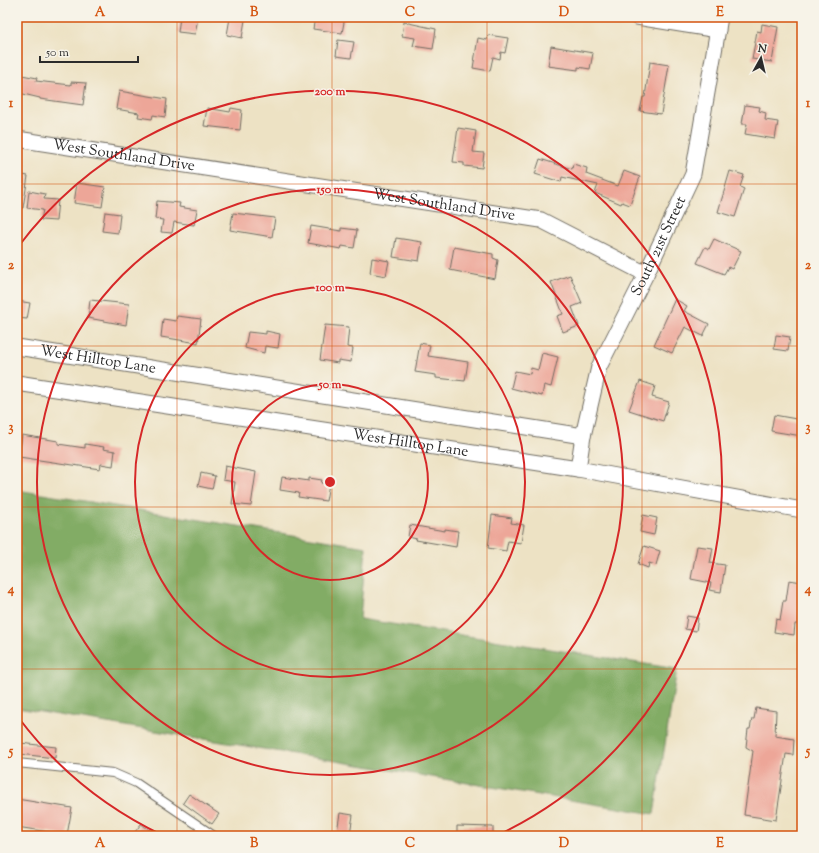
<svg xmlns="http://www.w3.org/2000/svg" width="819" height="853" font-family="'Sorts Mill Goudy',serif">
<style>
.forest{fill:#82ac65;stroke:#566c48}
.building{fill:#eda698}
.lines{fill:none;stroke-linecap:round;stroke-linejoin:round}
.service-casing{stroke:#6f6b61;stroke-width:10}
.minor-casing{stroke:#6f6b61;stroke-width:17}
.service{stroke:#fff;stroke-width:8}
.minor{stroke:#fff;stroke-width:15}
.grid{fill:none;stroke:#d5540f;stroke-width:1;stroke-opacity:0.55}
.ring{fill:none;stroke:#d62828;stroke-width:2}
.labels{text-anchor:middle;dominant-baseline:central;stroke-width:3;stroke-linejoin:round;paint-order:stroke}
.street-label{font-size:15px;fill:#2b2b2b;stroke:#f7f3e8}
.centre{fill:#d62828;stroke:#f7f3e8;stroke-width:2}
.ring-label{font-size:12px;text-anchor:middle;font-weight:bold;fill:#d62828;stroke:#f7f3e8;stroke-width:3;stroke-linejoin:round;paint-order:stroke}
.neatline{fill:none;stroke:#d5540f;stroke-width:1.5}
.grid-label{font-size:13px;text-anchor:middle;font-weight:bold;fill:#d5540f}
</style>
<rect width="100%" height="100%" fill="#f7f3e8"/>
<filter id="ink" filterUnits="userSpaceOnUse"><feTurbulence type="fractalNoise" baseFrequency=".025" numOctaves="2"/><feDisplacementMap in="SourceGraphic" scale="8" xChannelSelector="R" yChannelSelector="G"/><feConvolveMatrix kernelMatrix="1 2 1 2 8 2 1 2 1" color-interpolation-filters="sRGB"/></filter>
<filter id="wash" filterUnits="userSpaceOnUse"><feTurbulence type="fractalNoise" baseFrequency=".012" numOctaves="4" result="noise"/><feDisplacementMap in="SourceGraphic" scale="16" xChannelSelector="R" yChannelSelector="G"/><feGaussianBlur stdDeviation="0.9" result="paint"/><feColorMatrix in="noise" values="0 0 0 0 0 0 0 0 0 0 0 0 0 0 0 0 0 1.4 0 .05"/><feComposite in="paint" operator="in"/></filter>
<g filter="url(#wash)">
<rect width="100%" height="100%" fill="#ede2c4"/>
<polygon class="forest" points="17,490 366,547 360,619 677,669 654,814 17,708"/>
<g id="blocks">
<g class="building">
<polygon points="180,17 198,18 195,34 178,32"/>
<polygon points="315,17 345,17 342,33 313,29"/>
<polygon points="230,18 245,20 242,38 227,35"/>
<polygon points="404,22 436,29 433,49 413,46 415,38 402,36"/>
<polygon points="762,24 778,27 772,62 752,59 757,31 761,32"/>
<polygon points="488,35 508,38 505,53 501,52 500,59 493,57 490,71 473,68 478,38 487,40"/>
<polygon points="338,40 354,42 351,58 336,56"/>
<polygon points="551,46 593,53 590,69 578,67 578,70 548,66"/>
<polygon points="650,62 669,65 661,114 640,111 643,97 645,97"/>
<polygon points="22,75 37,78 36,81 71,85 71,82 86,83 83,105 40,99 40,98 19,93"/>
<polygon points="119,91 167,99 165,117 153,115 152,119 138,117 139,113 116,109"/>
<polygon points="745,105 760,107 759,111 766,113 765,120 778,122 775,139 745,134 747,124 742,124"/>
<polygon points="207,108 230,112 231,108 242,110 240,130 204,126"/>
<polygon points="458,128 476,131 473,152 484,153 482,168 464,166 464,163 453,162"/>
<polygon points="540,159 572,169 573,164 587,168 586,174 618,186 624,171 640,177 630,205 622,202 621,204 595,193 598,185 562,177 561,182 535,174"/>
<polygon points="730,171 744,175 740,187 744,189 735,217 718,212"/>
<polygon points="17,174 28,176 23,208 17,207"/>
<polygon points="77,183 105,187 102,207 74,203"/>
<polygon points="29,191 45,194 44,199 58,200 56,221 41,220 43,210 27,208"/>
<polygon points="157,201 180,203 179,207 197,210 194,225 174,222 172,233 161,232 163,220 155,219"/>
<polygon points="105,212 120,214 118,233 102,231"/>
<polygon points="233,213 275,218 272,237 230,230"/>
<polygon points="311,226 341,231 341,228 357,230 354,248 342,246 341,249 308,243"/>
<polygon points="396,238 422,242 419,261 393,257"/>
<polygon points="714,239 741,251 732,269 728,267 724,274 697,263 705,247 709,249"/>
<polygon points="454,247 493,254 493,258 498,260 495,279 450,270"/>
<polygon points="372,258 389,261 386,276 370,273"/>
<polygon points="570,275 582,303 572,307 579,326 563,332 557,316 563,314 551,282"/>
<polygon points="675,299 687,306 684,311 709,324 703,336 685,327 672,353 654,345"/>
<polygon points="90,300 129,304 126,325 88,318"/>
<polygon points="17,301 30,303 27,319 17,318"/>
<polygon points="177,316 201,319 198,343 161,337 163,319 176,321"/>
<polygon points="325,325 349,327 347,347 353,348 351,362 338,360 338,363 320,360"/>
<polygon points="266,331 280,334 278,348 265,346 264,353 245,348 248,332 266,334"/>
<polygon points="776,335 790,337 788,351 774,349"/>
<polygon points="420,343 430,345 428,356 468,362 465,381 436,378 436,375 415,372"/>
<polygon points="542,353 558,357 551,387 544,385 542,396 511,388 515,371 530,374 531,368 538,370"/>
<polygon points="640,381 655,386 652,397 669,402 663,421 629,410"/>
<polygon points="774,415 802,420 802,436 771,431"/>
<polygon points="22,435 58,441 58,444 85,448 85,444 104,447 103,449 115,451 113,466 101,464 100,469 19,457"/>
<polygon points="225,466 256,472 251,506 232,504 235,482 223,480"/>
<polygon points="201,473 215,476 212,489 198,486"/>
<polygon points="282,477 309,481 309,478 322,480 321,483 329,484 326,501 298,497 299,493 280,490"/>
<polygon points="492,515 512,518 511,523 524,525 521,543 508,541 506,551 488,548"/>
<polygon points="643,515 657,518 654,535 640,532"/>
<polygon points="410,525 445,531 445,529 458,531 456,547 416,540 417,539 408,537"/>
<polygon points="644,546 660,551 656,565 649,563 648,568 638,564"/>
<polygon points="697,546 713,548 710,563 725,565 721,592 709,590 711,583 691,579"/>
<polygon points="789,580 802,582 802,600 798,624 795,624 794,635 774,632 776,619 780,620 783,601 786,601"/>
<polygon points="687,616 698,618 696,631 685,629"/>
<polygon points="756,708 776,711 775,736 794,739 793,755 786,754 776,820 744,815 753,751 746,747 748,729 750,729 752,719 754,719"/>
<polygon points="20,743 56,747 55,758 19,754"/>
<polygon points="189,794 219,814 212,824 183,803"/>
<polygon points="17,799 72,808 67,835 17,827"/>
<polygon points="340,813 353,815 350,834 337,832"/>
<polygon points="141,824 159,836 132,836"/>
<polygon points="457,826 493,827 493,836 457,836"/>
</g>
</g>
</g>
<g filter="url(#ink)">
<use href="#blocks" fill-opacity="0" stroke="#6f6b61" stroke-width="1"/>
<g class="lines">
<g class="service-casing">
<polyline id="service" points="17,763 113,773 136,783 214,836"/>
</g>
<g class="minor-casing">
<g id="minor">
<polyline points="637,17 718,30"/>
<path id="s1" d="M17,139L541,220L646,274"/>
<path id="s2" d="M17,347L583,436"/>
<path id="s3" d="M17,383L578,469L802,510"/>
<path id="s4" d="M578,469L583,436L599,367L646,274L693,174L720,17"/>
</g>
</g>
<use href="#service" class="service"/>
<use href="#minor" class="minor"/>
</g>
</g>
<path class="grid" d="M177,17V836M332,17V836M487,17V836M642,17V836M17,184H802M17,346H802M17,507H802M17,669H802"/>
<g class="ring">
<circle cx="330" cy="482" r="98"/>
<circle cx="330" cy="482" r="195"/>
<circle cx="330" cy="482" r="293"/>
<path d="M162 835A391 391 0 0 1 18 717M18 247A391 391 0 1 1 498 835"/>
</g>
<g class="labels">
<g class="street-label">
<text stroke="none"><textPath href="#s1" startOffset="108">West Southland Drive</textPath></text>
<text stroke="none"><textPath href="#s1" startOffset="432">West Southland Drive</textPath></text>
<text stroke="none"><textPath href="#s4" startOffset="239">South 21st Street</textPath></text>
<text stroke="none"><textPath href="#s2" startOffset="82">West Hilltop Lane</textPath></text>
<text stroke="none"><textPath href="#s3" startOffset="398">West Hilltop Lane</textPath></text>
</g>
</g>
<circle cx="330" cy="482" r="6" class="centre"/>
<g class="ring-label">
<text x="330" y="95">200 m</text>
<text x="330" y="193">150 m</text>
<text x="330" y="291">100 m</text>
<text x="330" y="388">50 m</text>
</g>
<rect width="819" height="853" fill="none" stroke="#f7f3e8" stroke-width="44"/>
<g transform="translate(761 58) rotate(8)" stroke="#f7f3e8" stroke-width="3" paint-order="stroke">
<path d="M0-3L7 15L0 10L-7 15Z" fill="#2b2b2b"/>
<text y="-6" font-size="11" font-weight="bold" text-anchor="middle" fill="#2b2b2b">N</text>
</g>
<path d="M40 56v6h98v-6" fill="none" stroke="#2b2b2b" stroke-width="2"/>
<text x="46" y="56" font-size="12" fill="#2b2b2b" stroke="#f7f3e8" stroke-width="3" paint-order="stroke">50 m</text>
<rect x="22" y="22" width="775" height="809" class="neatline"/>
<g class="grid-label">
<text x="100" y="16">A</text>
<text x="254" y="16">B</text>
<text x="410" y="16">C</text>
<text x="564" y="16">D</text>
<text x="720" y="16">E</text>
<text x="11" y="107">1</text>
<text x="808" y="107">1</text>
<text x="11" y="269">2</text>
<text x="808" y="269">2</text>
<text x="11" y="431">3</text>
<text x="808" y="431">3</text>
<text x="11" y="593">4</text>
<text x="808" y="593">4</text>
<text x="11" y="755">5</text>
<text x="808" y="755">5</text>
<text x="100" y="847">A</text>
<text x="254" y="847">B</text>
<text x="410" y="847">C</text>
<text x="564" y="847">D</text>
<text x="720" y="847">E</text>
</g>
</svg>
